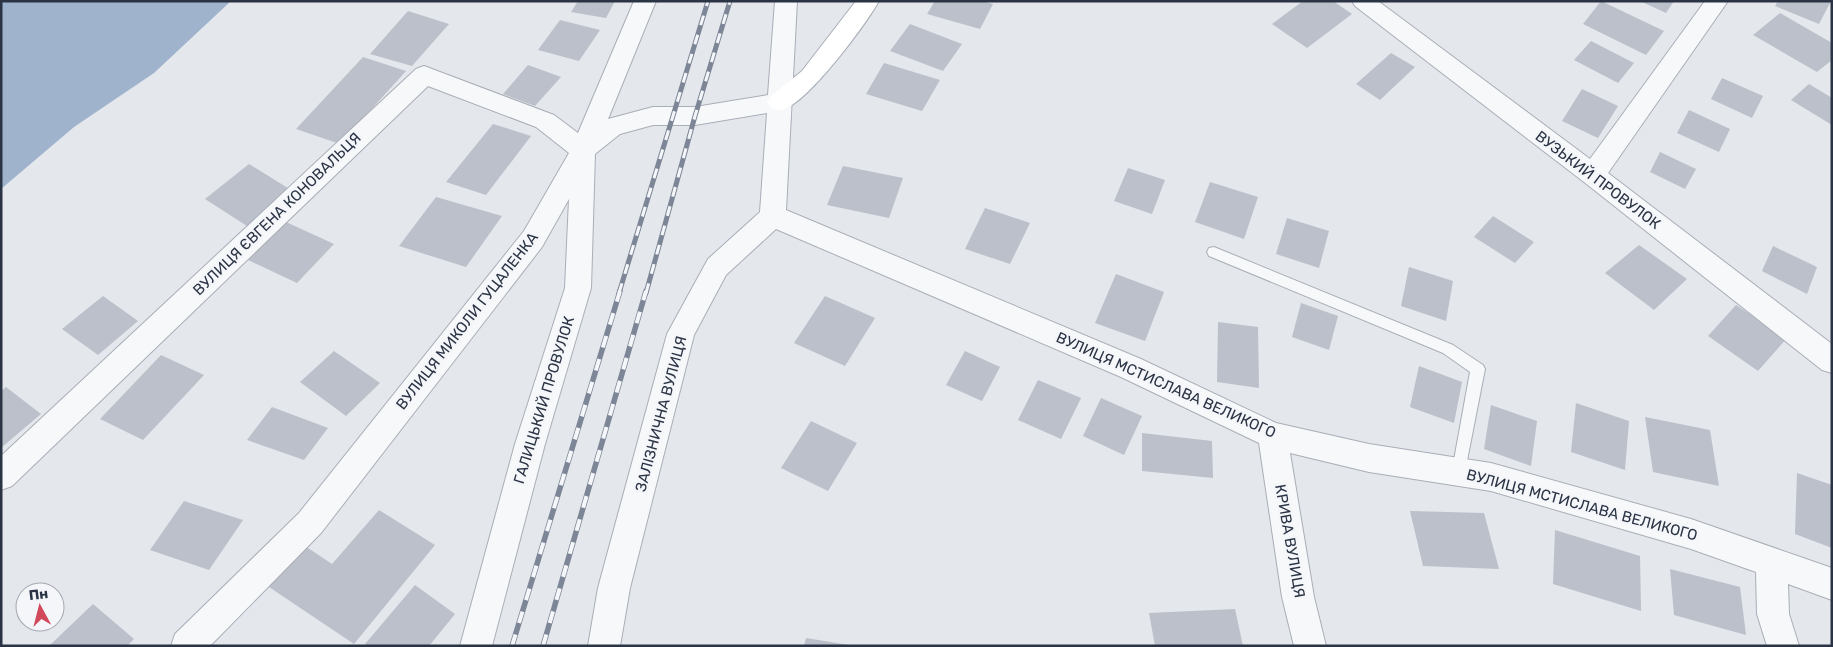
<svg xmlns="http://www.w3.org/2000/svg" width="1833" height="647" font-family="Rubik,sans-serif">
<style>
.water{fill:#9fb4cc}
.building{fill:#bbc0ca}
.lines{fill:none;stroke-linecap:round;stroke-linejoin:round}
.lane-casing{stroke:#a9aeb7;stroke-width:2}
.street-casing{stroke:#a9aeb7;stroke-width:2}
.secondary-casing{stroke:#a9aeb7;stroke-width:2}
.lane{fill:#f7f8fa;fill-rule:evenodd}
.street{fill:#f7f8fa;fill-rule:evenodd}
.secondary{fill:#fff;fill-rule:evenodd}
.rail-far1-casing{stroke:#7d8696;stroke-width:5}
.rail-casing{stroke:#7d8696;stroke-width:5.5}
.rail-far1{stroke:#f4f6f9;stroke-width:3;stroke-dasharray:10;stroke-linecap:butt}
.rail{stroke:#f4f6f9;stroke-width:4;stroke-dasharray:12;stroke-linecap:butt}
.labels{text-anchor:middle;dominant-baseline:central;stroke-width:5;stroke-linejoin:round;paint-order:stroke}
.street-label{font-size:15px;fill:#2b3445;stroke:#f4f6f9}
</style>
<rect width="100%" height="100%" fill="#e4e7ec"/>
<polygon class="water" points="1,1 231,1 154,73 74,127 1,189"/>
<g class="building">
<polygon points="578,1 615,1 606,18 571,12"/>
<polygon points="935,1 982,1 993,4 980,29 927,14"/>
<polygon points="1303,1 1333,1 1352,14 1307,48 1272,24"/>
<polygon points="1601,1 1664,31 1646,55 1583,24"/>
<polygon points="1640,1 1674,1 1666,13"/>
<polygon points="1778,1 1831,1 1819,24 1775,6"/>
<polygon points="408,11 449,24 412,66 370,54"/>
<polygon points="1780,13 1832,43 1832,60 1817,72 1753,35"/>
<polygon points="560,20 600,30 579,61 538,50"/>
<polygon points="910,24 962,44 943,71 890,51"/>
<polygon points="1591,41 1634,63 1618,83 1574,60"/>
<polygon points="1391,53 1415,67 1380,100 1356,84"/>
<polygon points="363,57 406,71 340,144 296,129"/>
<polygon points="884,63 940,80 922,111 866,94"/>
<polygon points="528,65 561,77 535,106 503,94"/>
<polygon points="1722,78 1763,96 1752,118 1711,99"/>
<polygon points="1809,84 1832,98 1832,125 1791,100"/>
<polygon points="1582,89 1618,106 1598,138 1562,121"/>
<polygon points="1689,110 1730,129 1719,152 1677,133"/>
<polygon points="493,124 531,136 486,195 446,182"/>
<polygon points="1660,152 1696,169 1685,189 1650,172"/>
<polygon points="249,164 291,190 247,226 205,199"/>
<polygon points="843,166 903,178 889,218 827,205"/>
<polygon points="1128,168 1165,180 1152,214 1114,201"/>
<polygon points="1210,182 1258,197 1244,239 1195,222"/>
<polygon points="436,197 502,216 466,267 399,246"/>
<polygon points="985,208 1030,223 1010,264 965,249"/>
<polygon points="1493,216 1534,242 1515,263 1474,237"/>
<polygon points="1287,218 1329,231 1319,268 1276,254"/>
<polygon points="286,222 334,244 297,283 248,260"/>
<polygon points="1639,245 1687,279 1654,310 1605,273"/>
<polygon points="1773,246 1817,267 1807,294 1762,271"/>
<polygon points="1409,267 1453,281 1446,321 1401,306"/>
<polygon points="1116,274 1164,292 1145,341 1095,323"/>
<polygon points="103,296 138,321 98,355 62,329"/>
<polygon points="825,296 875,318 845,366 794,343"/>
<polygon points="1301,303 1338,316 1329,350 1292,337"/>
<polygon points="1736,305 1787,338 1758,371 1708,336"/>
<polygon points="1218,322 1258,327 1259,388 1217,382"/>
<polygon points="334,351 380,383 346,416 300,382"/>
<polygon points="965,351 1000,367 982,401 946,385"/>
<polygon points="161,355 204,375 143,440 100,419"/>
<polygon points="1419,366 1462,382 1454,423 1410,407"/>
<polygon points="1038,380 1081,398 1061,439 1018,420"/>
<polygon points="6,387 41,414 1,448 1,391"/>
<polygon points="1101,398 1142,416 1124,455 1083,436"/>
<polygon points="1576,403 1629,421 1625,470 1571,452"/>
<polygon points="1491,405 1537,421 1531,466 1484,449"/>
<polygon points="272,407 328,428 304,460 247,440"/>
<polygon points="1645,417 1710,430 1719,486 1653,472"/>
<polygon points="811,421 857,443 828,491 781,468"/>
<polygon points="1142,433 1212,441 1213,478 1142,471"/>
<polygon points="1797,473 1832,485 1832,548 1795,534"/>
<polygon points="184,501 243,520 209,570 150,550"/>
<polygon points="379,510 435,545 354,644 269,587 305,546 332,564"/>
<polygon points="1410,511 1484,513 1499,569 1423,566"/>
<polygon points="1555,530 1640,556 1641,611 1553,584"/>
<polygon points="1670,569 1740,587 1746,635 1674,615"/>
<polygon points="415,585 455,614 429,646 368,646 365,644"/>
<polygon points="93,604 134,639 127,646 49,646"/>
<polygon points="1235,609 1243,646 1155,646 1149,613"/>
<polygon points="806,638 849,645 849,646 804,646"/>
</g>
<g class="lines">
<g class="lane-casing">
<polygon id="lane" points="1214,247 1453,345 1483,365 1485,369 1464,476 1459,478 1454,476 1452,471 1470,372 1443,353 1209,256 1207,252 1209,248"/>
</g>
<g class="street-casing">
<g id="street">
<polygon points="634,1 656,1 608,119 653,107 695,107 768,95 775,1 797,1 786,210 1141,359 1276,423 1369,444 1491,463 1691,519 1832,568 1832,600 1788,584 1789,614 1799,646 1767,646 1757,614 1756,572 1691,549 1491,491 1369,472 1290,453 1314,597 1326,646 1294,646 1282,597 1259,443 1121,377 776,229 726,275 694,335 630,588 620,646 588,646 598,588 667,334 708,259 760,212 767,113 695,125 653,125 620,134 595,154 591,288 545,444 492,646 460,646 515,444 565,288 569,199 542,247 321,533 210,646 171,646 175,634 299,513 524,231 569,153 536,127 428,86 12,486 1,490 1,456 416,69 424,66 432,69 554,115 578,133"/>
<polygon points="1352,1 1378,1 1590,159 1705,1 1728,1 1608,173 1832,344 1832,373 1822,370 1584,182 1355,6"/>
</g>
</g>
<g class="secondary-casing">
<path id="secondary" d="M856,1H879C864,27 811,98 785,109C780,111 776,110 771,108L767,102L771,96L802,71Z"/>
</g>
<use href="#lane" class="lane"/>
<use href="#street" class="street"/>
<use href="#secondary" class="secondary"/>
<g class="rail-far1-casing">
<g id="rail-far1">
<polyline points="619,293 708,1"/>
<polyline points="646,293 695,116 730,1"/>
</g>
</g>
<g class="rail-casing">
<g id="rail">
<polyline points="512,646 620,291"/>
<polyline points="543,646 646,291"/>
</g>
</g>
<use href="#rail-far1" class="rail-far1"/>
<use href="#rail" class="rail"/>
</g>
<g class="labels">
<g class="street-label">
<text transform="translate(1598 180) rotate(37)">ВУЗЬКИЙ ПРОВУЛОК</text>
<text transform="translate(277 214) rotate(-44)">ВУЛИЦЯ ЄВГЕНА КОНОВАЛЬЦЯ</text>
<text transform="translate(467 321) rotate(-52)">ВУЛИЦЯ МИКОЛИ ГУЦАЛЕНКА</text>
<text transform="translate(1166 385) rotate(24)">ВУЛИЦЯ МСТИСЛАВА ВЕЛИКОГО</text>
<text transform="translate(544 400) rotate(-73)">ГАЛИЦЬКИЙ ПРОВУЛОК</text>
<text transform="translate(661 414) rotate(-75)">ЗАЛІЗНИЧНА ВУЛИЦЯ</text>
<text transform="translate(1582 505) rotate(15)">ВУЛИЦЯ МСТИСЛАВА ВЕЛИКОГО</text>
<text transform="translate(1290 541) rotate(80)">КРИВА ВУЛИЦЯ</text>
</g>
</g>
<rect width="1833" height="647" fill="none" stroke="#2b3445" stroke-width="5"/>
<g transform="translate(40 607) rotate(353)"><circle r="24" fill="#f4f6f9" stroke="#a4a8b1"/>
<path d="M0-4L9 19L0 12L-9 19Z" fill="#d1495b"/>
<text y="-8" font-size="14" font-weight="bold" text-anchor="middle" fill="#2b3445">Пн</text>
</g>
</svg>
